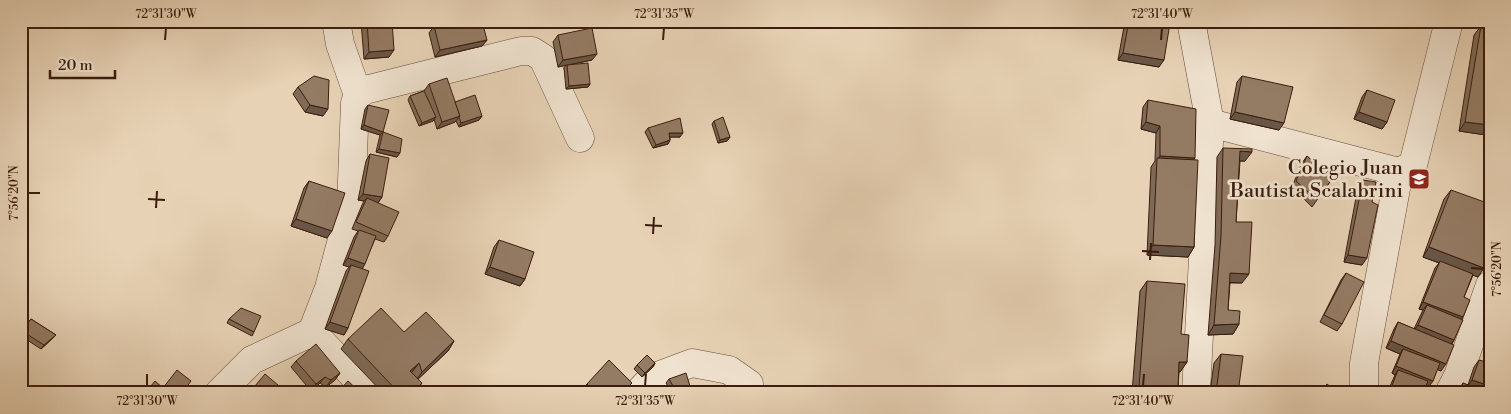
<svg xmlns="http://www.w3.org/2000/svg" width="1511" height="414" font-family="'Libre Bodoni',serif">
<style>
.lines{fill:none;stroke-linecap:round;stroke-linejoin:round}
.minor-casing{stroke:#664a37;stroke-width:29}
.minor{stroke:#efe2cf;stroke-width:28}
.wall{fill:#7f6a56;stroke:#3b1c0d}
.shaded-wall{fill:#685646;stroke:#3b1c0d}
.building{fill:#947b64;stroke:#3b1c0d}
.ticks{fill:none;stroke:#3b1c0d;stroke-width:2}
.labels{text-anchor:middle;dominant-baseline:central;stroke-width:5;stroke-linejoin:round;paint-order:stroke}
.poi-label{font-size:20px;fill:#3b1c0d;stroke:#efe2cf;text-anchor:end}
.neatline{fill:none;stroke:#3b1c0d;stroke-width:2}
.ticks-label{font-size:12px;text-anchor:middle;fill:#3b1c0d}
</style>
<rect width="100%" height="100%" fill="#e7d2b5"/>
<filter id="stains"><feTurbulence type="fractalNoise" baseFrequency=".004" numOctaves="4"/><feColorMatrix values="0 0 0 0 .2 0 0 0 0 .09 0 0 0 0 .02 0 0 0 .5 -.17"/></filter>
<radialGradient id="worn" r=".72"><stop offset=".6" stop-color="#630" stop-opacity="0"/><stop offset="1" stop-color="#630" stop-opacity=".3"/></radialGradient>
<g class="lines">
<g class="minor-casing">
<g id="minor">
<polyline points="336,21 340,44 358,95"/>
<polyline points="1191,21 1210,123 1196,393"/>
<polyline points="1210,123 1399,172"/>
<polyline points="312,332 370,393"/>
<polyline points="219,393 252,360 312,332 329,288 351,206 355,103 358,95 365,90 521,51 532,51 543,58 580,138"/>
<polyline points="638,393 652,378 692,363 729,370 749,384"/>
<polyline points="1364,393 1364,363 1399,172 1413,165 1449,21"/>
<polyline points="1449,393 1458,376 1490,285"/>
</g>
</g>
<use href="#minor" class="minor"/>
</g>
<g class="wall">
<polygon points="361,21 392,21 389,57 364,59"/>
<polygon points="1125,21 1160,21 1159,67 1118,60"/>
<polygon points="434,26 487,40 482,46 435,57 429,33"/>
<polygon points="1481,26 1486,135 1459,131 1474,35"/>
<polygon points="558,35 592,60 573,64 590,84 588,87 566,89 564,68 566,65 558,67 553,42"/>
<polygon points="1242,76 1279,130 1230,119 1237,82"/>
<polygon points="429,84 455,102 482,116 479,120 459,127 456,121 455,122 437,129 434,119 433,121 419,126 408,100 410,96 424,91"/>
<polygon points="298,87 323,116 305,112 293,94"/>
<polygon points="1367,90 1387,122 1382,129 1354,119 1362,97"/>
<polygon points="1148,100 1194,160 1194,247 1188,257 1147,255 1151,167 1155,161 1156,133 1141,129 1143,107"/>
<polygon points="368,105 383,132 380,135 361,129 365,109"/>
<polygon points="714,121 730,137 727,141 718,143 712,124"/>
<polygon points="648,128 680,137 670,137 670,140 668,144 653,148 645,132"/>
<polygon points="383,132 397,157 376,152 380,135"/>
<polygon points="1223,148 1245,161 1240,161 1236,222 1242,283 1230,283 1228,310 1239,324 1233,334 1208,335 1215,245 1217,157"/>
<polygon points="370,154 382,197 378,203 388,236 384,242 375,239 362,269 348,328 344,335 325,329 346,271 349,267 343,265 354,237 358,231 352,229 362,205 364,201 358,200 366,161"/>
<polygon points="1307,156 1332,179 1312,207 1292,187 1302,163"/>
<polygon points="1363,180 1372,202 1362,265 1344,262 1358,187"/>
<polygon points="309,181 327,238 291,226 304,188"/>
<polygon points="1451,190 1478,277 1473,275 1464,297 1462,320 1454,340 1452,344 1441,371 1437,369 1433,381 1428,387 1426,387 1423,393 1387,393 1395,375 1392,373 1400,354 1386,348 1394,329 1398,322 1414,329 1423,310 1419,309 1435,268 1439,263 1423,257 1444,199"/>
<polygon points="499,240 525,279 520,286 485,274 494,247"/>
<polygon points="1346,273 1342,324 1337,331 1320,322 1341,280"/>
<polygon points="1147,281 1181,334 1187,362 1180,372 1179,372 1178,389 1175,393 1132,393 1140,291"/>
<polygon points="31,319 56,335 53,338 41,349 21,336 21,333"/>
<polygon points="229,319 254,332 252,336 227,323"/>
<polygon points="404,332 454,341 448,351 418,379 415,393 383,393 341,349 348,339"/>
<polygon points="1221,354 1238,393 1210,393 1214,363"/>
<polygon points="1479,360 1490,393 1457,393 1463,383 1468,385 1474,367"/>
<polygon points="296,361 340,373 335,380 326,387 320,383 311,391 291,367"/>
<polygon points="655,363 653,367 642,377 634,369 637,365"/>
<polygon points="669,379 692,393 672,393 666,383"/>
<polygon points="587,384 627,390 624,393 584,393 582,391"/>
</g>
<g class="shaded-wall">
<polygon points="487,40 482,46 435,57 440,50"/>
<polygon points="394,50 389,57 364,59 369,52"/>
<polygon points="1123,53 1164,60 1159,67 1118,60"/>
<polygon points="597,54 592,60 558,67 563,60"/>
<polygon points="590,84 588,87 566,89 569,86"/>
<polygon points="310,105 328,109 323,116 305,112"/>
<polygon points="1235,112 1284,123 1279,130 1230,119"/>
<polygon points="1359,112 1387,122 1382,129 1354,119"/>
<polygon points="460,116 455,122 437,129 442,122"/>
<polygon points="482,116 479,120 459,127 461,123"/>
<polygon points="436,117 433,121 419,126 422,123"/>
<polygon points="1146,122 1160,126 1156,133 1141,129"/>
<polygon points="1465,122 1490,125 1490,130 1486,135 1459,131"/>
<polygon points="364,125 383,132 380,135 361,129"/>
<polygon points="669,133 683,133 680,137 667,137"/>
<polygon points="730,137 727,141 718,143 720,140"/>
<polygon points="670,140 668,144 653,148 656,145"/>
<polygon points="379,149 400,153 397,157 376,152"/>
<polygon points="1240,151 1252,152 1245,161 1234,161"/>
<polygon points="1160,156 1195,158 1190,165 1157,160"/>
<polygon points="363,194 382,197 377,204 367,198 364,201 358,200"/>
<polygon points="296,219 332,231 327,238 291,226"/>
<polygon points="1153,245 1194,247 1188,257 1147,255"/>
<polygon points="1429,247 1484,268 1478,277 1423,257"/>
<polygon points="1348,255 1367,258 1362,265 1344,262"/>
<polygon points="348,258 365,264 361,271 351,265 349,267 343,265"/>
<polygon points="490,267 525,279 520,286 485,274"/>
<polygon points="1230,273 1249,274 1242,283 1223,282"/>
<polygon points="1423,302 1463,317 1458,324 1427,305 1423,310 1419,309"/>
<polygon points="330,322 348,328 344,335 325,329"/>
<polygon points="1239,324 1233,334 1208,335 1214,325"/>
<polygon points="1418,325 1454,340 1449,347 1413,332"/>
<polygon points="56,335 53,338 41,349 44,345"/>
<polygon points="454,341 448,351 415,382 422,372"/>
<polygon points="1391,341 1446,364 1441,371 1401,354 1403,349 1400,354 1386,348"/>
<polygon points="1179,362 1187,362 1180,372 1173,371"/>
<polygon points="419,363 412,372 404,380 410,371"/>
<polygon points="655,363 653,367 642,377 645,373"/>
<polygon points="1396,366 1433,381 1428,387 1396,375 1398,370 1395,375 1392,373"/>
<polygon points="340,373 335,380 326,387 331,380"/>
<polygon points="325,377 320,383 311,391 316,384"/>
<polygon points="1472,380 1490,386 1490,393 1484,393 1467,387"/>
<polygon points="422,383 416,392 412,393"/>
<polygon points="1139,387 1178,389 1175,393 1134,393"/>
<polygon points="1391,388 1403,393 1388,393"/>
</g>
<g class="building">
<polygon points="367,21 392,21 394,50 369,52"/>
<polygon points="450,21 482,21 487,40 440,50 434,26"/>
<polygon points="1129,21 1160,21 1170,23 1164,60 1123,53"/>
<polygon points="1481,26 1490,27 1490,125 1465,122"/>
<polygon points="592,28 597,54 563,60 558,35"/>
<polygon points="588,63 590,84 569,86 567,65"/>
<polygon points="314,76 329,80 328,109 310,105 298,87"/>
<polygon points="1242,76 1293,87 1284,123 1235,112"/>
<polygon points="447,78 460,116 442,122 429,84"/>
<polygon points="1367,90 1395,100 1387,122 1359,112"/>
<polygon points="424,91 436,117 422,123 410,96"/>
<polygon points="475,95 482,116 461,123 459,117 460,116 455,102"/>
<polygon points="1148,100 1196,109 1195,158 1160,156 1160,126 1146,122"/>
<polygon points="368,105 389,110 383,132 364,125"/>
<polygon points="723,117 730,137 720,140 714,121"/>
<polygon points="680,118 683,133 669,133 670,140 656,145 648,128"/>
<polygon points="383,132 402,139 400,153 379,149"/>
<polygon points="1223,148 1252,149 1252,152 1240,151 1236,222 1252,222 1249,274 1230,273 1228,310 1240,311 1239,324 1214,325 1221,236"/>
<polygon points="370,154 389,158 382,197 363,194"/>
<polygon points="1307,156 1332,179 1317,200 1296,181"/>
<polygon points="1157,158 1198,160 1194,247 1153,245"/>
<polygon points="1363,180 1376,182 1372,202 1378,205 1367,258 1348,255"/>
<polygon points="309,181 345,193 332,231 296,219"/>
<polygon points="1451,190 1490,204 1490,253 1484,268 1429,247"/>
<polygon points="367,198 399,212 388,236 356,222"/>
<polygon points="359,230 376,236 365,264 348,258"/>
<polygon points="499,240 534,252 525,279 490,267"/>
<polygon points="1440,261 1473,274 1464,297 1470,300 1463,317 1423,302"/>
<polygon points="351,265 369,271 348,328 330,322"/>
<polygon points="1346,273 1364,282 1342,324 1324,315"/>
<polygon points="1147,281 1185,284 1181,334 1189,335 1187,362 1179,362 1178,389 1139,387"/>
<polygon points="1427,305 1463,320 1454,340 1418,325"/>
<polygon points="241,308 261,316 254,332 229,319"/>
<polygon points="381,308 404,332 426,312 454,341 422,372 419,363 410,371 422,383 412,393 399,393 348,339"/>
<polygon points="31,319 56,335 44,345 22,331"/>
<polygon points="1398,322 1454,345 1446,364 1391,341"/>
<polygon points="316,344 340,373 331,380 325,377 316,384 296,361"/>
<polygon points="1403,349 1440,363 1433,381 1396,366"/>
<polygon points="1221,354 1243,356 1238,393 1216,393"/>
<polygon points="647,355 655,363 645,373 637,365"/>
<polygon points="609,360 632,383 622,393 596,393 587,384"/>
<polygon points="1479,360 1490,363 1490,386 1472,380"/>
<polygon points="177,370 191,381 182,393 145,393 155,381 163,388"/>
<polygon points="1398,370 1428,381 1423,393 1403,393 1391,388"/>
<polygon points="686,373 692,393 677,393 669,379"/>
<polygon points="265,374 285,391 283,393 236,393 242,385 250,392"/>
<polygon points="348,381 361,393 337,393"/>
<polygon points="1463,383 1487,393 1459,393"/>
<polygon points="1327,384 1339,393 1320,393"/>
<polygon points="663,386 670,393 656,393"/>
</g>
<path class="ticks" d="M165,40L166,28M663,40L664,28M1161,40L1162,28M28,193H40M148,199L165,200M156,208L157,191M645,225L662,226M653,234L654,217M1142,251L1159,252M1150,260L1151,243M1471,268L1484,269M147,386V374M645,386L646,374M1143,386L1144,374"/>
<defs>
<g id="school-square" transform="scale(1.125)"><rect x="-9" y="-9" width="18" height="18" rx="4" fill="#8f2418" stroke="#efe2cf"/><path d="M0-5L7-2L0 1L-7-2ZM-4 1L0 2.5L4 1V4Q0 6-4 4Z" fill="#fff"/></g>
</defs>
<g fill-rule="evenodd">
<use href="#school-square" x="1419" y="179"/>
</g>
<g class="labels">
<g class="poi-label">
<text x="1403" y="168">Colegio Juan<tspan x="1403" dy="23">Bautista Scalabrini</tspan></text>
</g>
</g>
<rect width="1511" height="414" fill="none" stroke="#e7d2b5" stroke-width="55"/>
<path d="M50 70v8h65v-8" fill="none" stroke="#3b1c0d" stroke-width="2.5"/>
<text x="58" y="70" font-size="15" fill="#3b1c0d" stroke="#efe2cf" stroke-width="4" paint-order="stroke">20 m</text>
<rect x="28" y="28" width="1456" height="358" class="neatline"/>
<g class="ticks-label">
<text x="166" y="18">72°31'30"W</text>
<text x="664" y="18">72°31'35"W</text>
<text x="1162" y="18">72°31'40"W</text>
<text transform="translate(14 193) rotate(-90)" y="4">7°56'20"N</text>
<text transform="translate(1497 269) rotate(-90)" y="4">7°56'20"N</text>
<text x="147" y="405">72°31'30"W</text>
<text x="645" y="405">72°31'35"W</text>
<text x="1143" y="405">72°31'40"W</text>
</g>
<rect width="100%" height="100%" filter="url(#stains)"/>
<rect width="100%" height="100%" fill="url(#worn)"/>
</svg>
